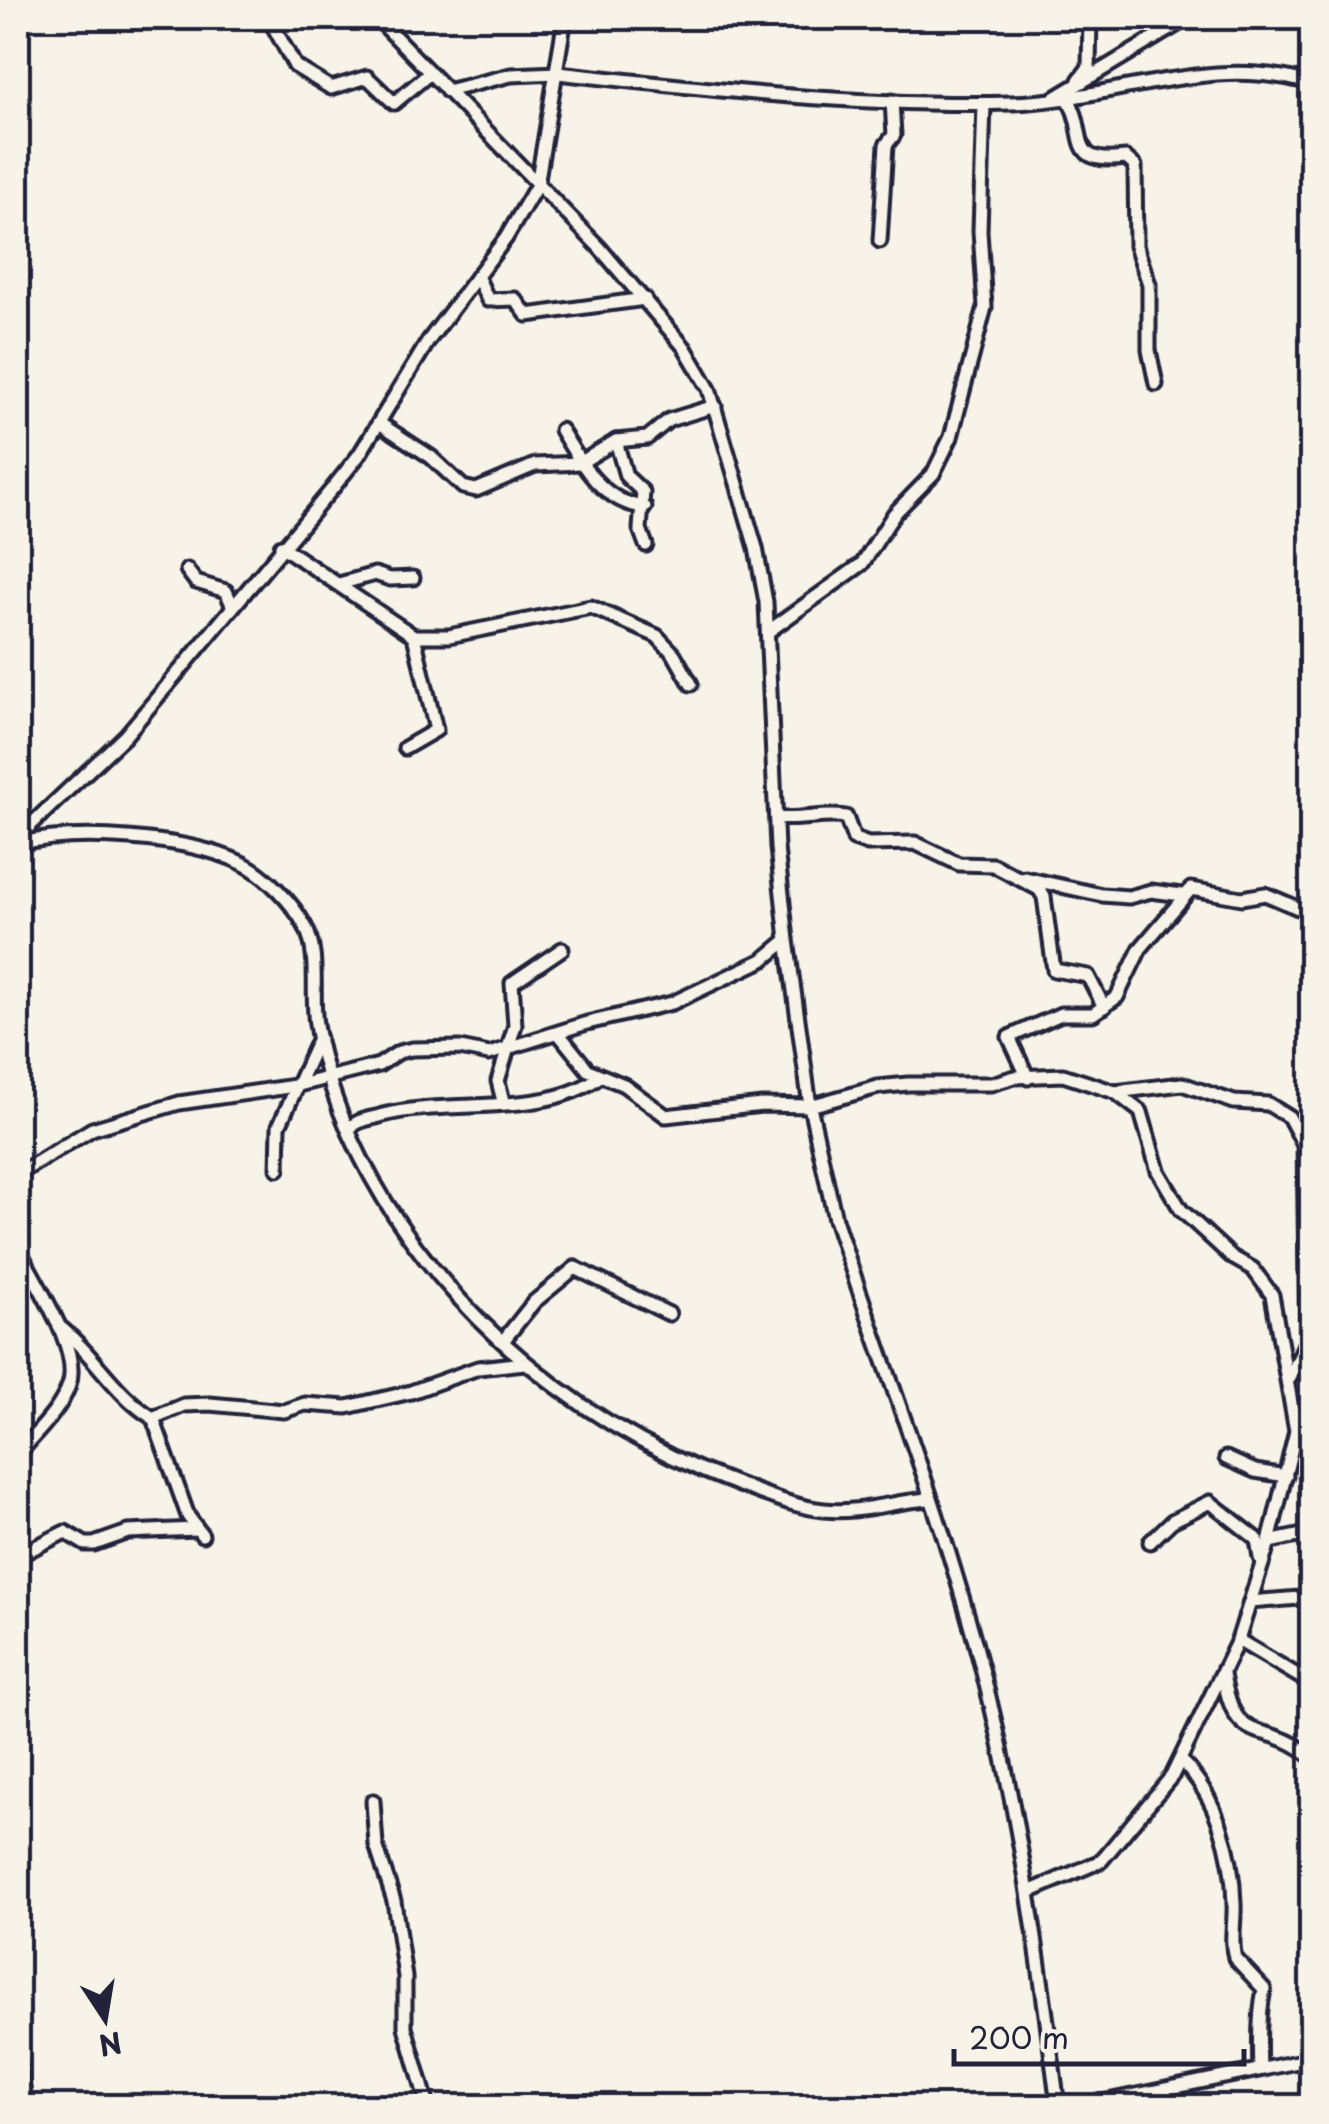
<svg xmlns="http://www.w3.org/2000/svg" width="1329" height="2124" font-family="'Playpen Sans',sans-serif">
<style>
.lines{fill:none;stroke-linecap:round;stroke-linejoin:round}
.minor-casing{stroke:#22223b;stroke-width:19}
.minor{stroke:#f7f3e8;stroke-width:11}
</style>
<rect width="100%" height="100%" fill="#f7f3e8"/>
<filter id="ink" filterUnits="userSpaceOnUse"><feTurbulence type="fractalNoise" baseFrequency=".01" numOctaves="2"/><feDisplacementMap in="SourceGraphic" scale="20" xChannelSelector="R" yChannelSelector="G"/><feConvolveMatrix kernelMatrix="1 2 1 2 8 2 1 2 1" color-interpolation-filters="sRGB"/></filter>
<g filter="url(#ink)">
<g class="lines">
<g class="minor-casing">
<g id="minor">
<polyline points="273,18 270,20 295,66 331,88 367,77 394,103 429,74"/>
<path d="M377,18L599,247L685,348L709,389L756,548L766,602L777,848L787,940L810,1106L835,1219C876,1344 924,1467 961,1593C1012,1762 1036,1932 1058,2106"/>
<polyline points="1079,80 1089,67 1090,18"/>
<path d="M447,91L511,75L558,73C702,89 867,107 1011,103C1111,101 1212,52 1312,84"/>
<path d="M1067,97C1090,133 1064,166 1126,158L1135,166L1136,246L1149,284V350L1156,384"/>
<polyline points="1055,98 1188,18"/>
<polyline points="880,241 886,145 894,135 892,101"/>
<polyline points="477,276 488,300 515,299 527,315 645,299"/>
<polyline points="379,423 431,457 463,487 476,490 535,465 580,463 616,441 647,438 669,420 715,406"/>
<path d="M561,430C580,462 603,504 645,507"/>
<polyline points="616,441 626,476 643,492 640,529 646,545"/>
<polyline points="281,546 414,636 449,636 591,607 657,636 674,654 691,684"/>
<polyline points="187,570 196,582 226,591 233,607"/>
<polyline points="339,584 375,574 390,579 413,578"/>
<polyline points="769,631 862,564 894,514 933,474 951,437 985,307 980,231 984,104"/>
<polyline points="405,748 436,730 414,636"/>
<path d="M777,818C801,821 824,813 846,817L854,839L868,844L915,843L959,864L993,865L1039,889L1044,897L1054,970L1088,976L1104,1007"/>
<polyline points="18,837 125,736 332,489 359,455 429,340 506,238 537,185 565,18"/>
<path d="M18,844C76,829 187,837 242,863C265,874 293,903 305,926C320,955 311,993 316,1024C320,1053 330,1084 340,1111C409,1284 563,1421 737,1484C765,1494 794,1507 824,1510C859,1514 894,1501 929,1499"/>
<polyline points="1025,878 1102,895 1129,897 1151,891 1182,895"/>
<polyline points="559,1034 588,1070 624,1085 666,1116 762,1105 810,1106 878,1087 908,1084 991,1084 1015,1077 1063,1075 1115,1092 1182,1084 1234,1102 1268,1104 1289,1117 1304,1145 1307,1340 1290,1378"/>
<polyline points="1028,1078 1009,1037 1061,1014 1093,1014 1117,997 1140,949 1191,889 1242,898 1265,894 1312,914"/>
<polyline points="503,1101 498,1081 515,1025 512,983 562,949"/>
<path d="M348,1130C359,1118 368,1120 383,1115C447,1098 546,1118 599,1077"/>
<polyline points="278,1169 279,1126 319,1038"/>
<polyline points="18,1174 92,1129 179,1103 295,1086 379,1065 399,1052 412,1049 460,1048 489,1054 587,1023 672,1003 763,960 787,940"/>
<path d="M18,1247C33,1280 82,1349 69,1385C60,1412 35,1433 18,1455"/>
<path d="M60,1327C94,1354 115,1395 153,1418L184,1405L210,1404L284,1411L305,1404L347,1407L411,1392L478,1368L525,1363"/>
<polyline points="503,1341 534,1302 575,1268 669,1314"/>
<polyline points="153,1418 188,1516 202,1535"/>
<polyline points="1226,1458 1255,1471 1286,1476"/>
<polyline points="1150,1542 1172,1521 1210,1502 1257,1539 1260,1558"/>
<polyline points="1269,1542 1312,1533"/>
<polyline points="18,1556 65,1532 85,1544 94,1544 128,1532 196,1529"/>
<polyline points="1250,1602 1312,1597"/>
<polyline points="1238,1640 1312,1684"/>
<path d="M1223,1674C1236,1753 1263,1716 1312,1757"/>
<path d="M1180,1760C1217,1795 1233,1854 1234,1904C1235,1922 1230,1941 1235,1958L1264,1989C1259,2013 1259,2045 1260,2069"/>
<polyline points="373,1801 376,1845 394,1901 405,1977 405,2027 428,2106"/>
<polyline points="1031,1891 1101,1861 1172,1776 1238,1640 1269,1542 1296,1431 1272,1295 1253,1269 1232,1257 1181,1210 1158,1171 1141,1112 1115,1092"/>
<polyline points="18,2059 26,2106"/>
<polyline points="1083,2106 1312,2059"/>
</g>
</g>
<use href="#minor" class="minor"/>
</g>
</g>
<rect width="1329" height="2124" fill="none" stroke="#f7f3e8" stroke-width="60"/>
<rect x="30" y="30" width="1269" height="2064" fill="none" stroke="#22223b" stroke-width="4" filter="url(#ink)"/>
<g transform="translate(105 2019) rotate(168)" stroke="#f7f3e8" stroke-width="8" paint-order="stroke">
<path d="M0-8L18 38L0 25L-18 38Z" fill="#22223b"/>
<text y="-15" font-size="28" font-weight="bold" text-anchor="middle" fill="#22223b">N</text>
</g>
<path d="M954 2049v15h290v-15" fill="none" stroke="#22223b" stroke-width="5"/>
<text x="969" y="2049" font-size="30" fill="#22223b" stroke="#f7f3e8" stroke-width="8" paint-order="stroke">200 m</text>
</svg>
